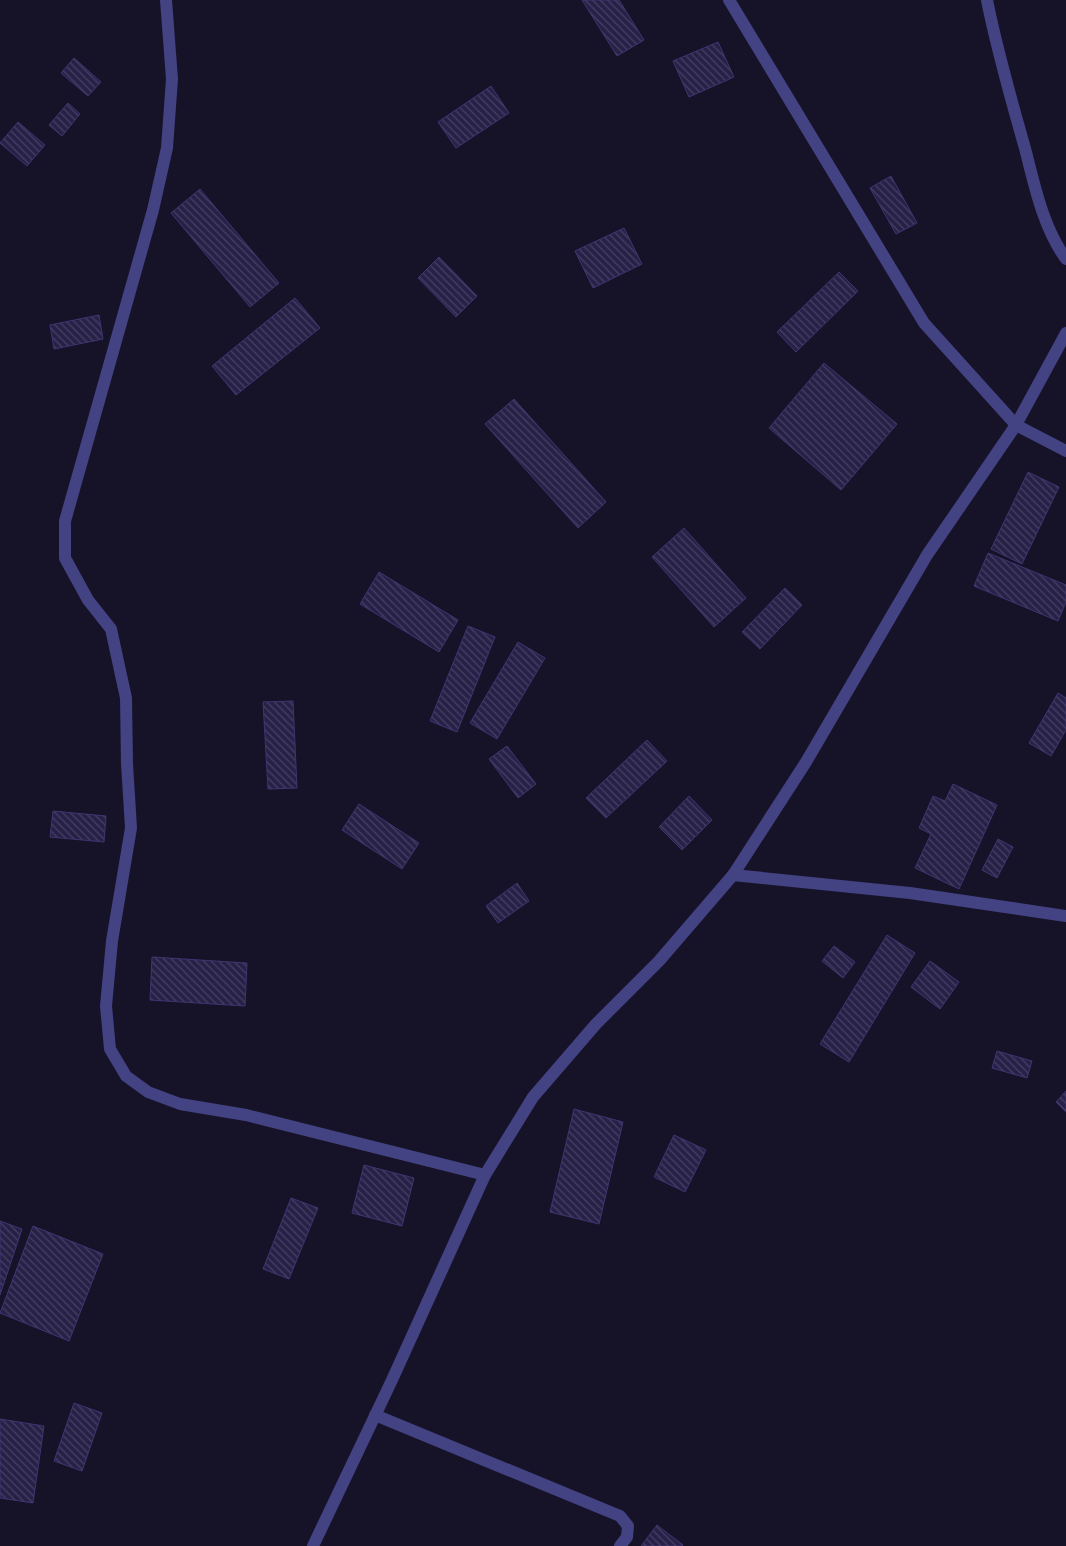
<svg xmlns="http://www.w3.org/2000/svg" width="1066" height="1546" font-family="Overpass,sans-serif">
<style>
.building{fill:url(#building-back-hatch);stroke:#3f3572}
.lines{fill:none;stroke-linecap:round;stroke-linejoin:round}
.street{stroke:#434283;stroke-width:12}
</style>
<defs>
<pattern id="building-back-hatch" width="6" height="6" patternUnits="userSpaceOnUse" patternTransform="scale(1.25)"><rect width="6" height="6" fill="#272148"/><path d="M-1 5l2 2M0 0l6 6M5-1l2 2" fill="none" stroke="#464163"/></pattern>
</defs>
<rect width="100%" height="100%" fill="#161328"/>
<g class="building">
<polygon points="582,0 619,0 644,40 617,56"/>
<polygon points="718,42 734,77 689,97 673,61"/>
<polygon points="74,58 101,82 88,96 61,73"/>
<polygon points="491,86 509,113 456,148 438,122"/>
<polygon points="68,103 80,114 62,136 49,125"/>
<polygon points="18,122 45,145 27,166 0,143"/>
<polygon points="891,176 917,223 896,234 870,188"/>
<polygon points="200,189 279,283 250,307 171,213"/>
<polygon points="624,228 642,264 593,288 575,251"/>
<polygon points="439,257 477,296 456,317 418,278"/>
<polygon points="839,272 858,291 796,352 777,332"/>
<polygon points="295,298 320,328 236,395 212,366"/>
<polygon points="99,315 103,339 54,349 50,325"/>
<polygon points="824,363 897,424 841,490 769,428"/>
<polygon points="514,399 606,502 578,528 485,424"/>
<polygon points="1028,472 1059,487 1022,564 991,549"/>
<polygon points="684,528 746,598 714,627 652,557"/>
<polygon points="988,553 1066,585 1066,602 1058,621 974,586"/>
<polygon points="379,572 458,620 439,652 360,604"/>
<polygon points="785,588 802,605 760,649 742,632"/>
<polygon points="468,626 495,637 457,732 430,721"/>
<polygon points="518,642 545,658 497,739 470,723"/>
<polygon points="1058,693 1066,698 1066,730 1051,756 1029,743"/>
<polygon points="293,701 297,788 268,789 263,702"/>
<polygon points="647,740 667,761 606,818 586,798"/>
<polygon points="507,746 536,784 518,798 489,759"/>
<polygon points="953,784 997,805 959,889 915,868 931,834 919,828 933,796 945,801"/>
<polygon points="689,796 712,820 682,850 659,827"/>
<polygon points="359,804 419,843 402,869 342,830"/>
<polygon points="53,811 106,816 104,842 50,837"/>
<polygon points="998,839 1013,847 997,878 982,870"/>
<polygon points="517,883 529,901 498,923 486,906"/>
<polygon points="887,935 915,953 849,1062 820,1044"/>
<polygon points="834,946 855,962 843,978 822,961"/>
<polygon points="152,957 247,963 245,1006 150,1000"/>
<polygon points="930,961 959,982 940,1009 911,987"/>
<polygon points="997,1051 1032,1061 1027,1078 992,1068"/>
<polygon points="1066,1091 1066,1112 1056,1102"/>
<polygon points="574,1109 623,1122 599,1224 550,1212"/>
<polygon points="674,1135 706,1150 685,1192 654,1177"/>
<polygon points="364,1165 414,1178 402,1226 352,1213"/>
<polygon points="291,1198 318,1208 289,1279 263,1269"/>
<polygon points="0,1221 22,1229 0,1295"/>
<polygon points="33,1226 103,1254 69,1341 0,1313"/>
<polygon points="74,1403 102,1413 82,1471 54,1461"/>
<polygon points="0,1419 44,1426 33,1503 0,1498"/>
<polygon points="657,1525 683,1545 682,1546 641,1546"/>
</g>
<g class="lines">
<g class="street">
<polyline points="166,0 172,79 167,148 153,210 65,521 65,558 88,600 111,629 126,698 127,764 131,828 112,941 106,1006 110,1049 126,1076 148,1092 180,1104 246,1115 485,1175"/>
<polyline points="729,0 924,323 1016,425 1066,451"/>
<path d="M987,0C997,51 1012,102 1026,152C1035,188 1044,229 1066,259"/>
<polyline points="733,875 910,893 1066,916"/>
<polyline points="375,1415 620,1516 628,1526 627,1537 620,1546"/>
<polyline points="313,1546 392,1380 485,1175 533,1097 596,1024 659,961 733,875 806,762 927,555 1016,425 1066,333"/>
</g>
</g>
</svg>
